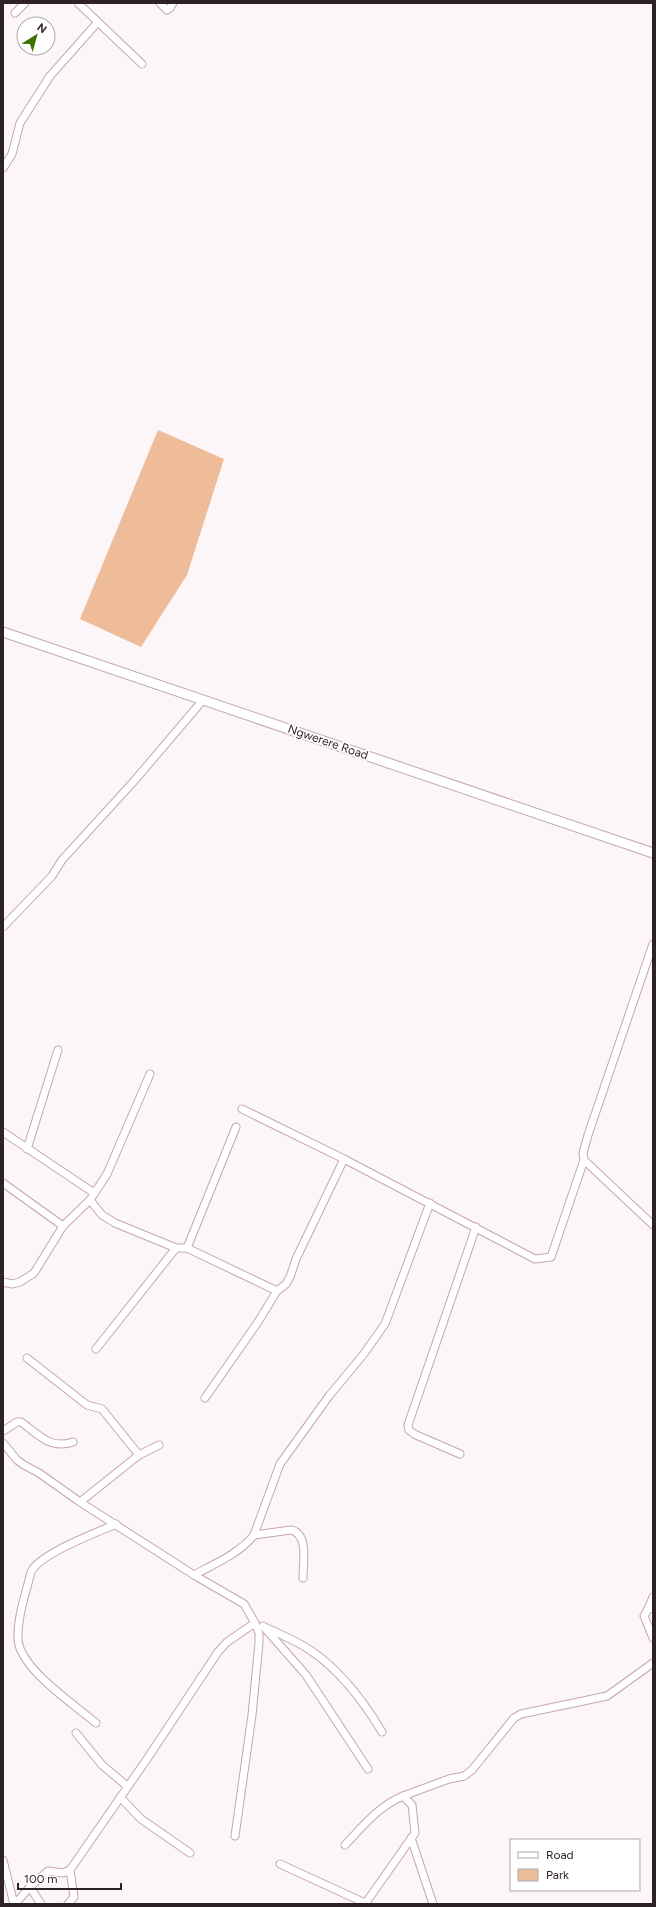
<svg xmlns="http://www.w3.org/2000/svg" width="656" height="1907" font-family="Figtree,sans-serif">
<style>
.green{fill:#efbc99}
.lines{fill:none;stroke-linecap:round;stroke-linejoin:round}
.minor-casing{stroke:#c6a6ad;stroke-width:9}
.secondary-casing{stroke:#c6a6ad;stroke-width:11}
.minor{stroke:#fff;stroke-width:7}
.secondary{stroke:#fff;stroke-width:9}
.labels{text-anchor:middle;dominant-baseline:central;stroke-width:3.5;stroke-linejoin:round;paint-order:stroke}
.street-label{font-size:12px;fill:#2f2225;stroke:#fff}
</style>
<rect width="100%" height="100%" fill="#fdf6f8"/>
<polygon class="green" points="158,430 224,459 187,575 141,647 80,619"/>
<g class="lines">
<g class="minor-casing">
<g id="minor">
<polyline points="78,3 142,64"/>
<polyline points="160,3 167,10 170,8 173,3"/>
<polyline points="15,13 25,3"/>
<polyline points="3,168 12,154 20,123 50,76 97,23"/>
<polyline points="3,927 52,876 62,860 135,780 203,700"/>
<polyline points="653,944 588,1135 583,1153 584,1160 653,1225"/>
<polyline points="242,1109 344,1159 535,1259 551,1257 584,1160"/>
<polyline points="3,1132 94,1193"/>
<polyline points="27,1149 58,1050"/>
<polyline points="3,1183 63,1226"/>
<polyline points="90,1200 102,1215 115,1223 176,1248 187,1248 277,1291 286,1284 290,1277 296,1259 344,1159"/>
<polyline points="187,1248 236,1127"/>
<polyline points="3,1282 12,1284 20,1282 34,1273 63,1226 90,1200 107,1174 150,1074"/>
<polyline points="96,1349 176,1248"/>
<polyline points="27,1358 87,1405 102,1409 139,1455"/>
<polyline points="205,1398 258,1322 277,1291"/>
<path d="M3,1431L17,1422H21C38,1434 50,1450 73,1442"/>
<polyline points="3,1443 17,1460 24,1465 39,1473 80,1502 194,1575 244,1604 255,1623 227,1642 218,1652 147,1759 70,1870 74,1897 68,1904"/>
<polyline points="460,1454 414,1434 409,1430 408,1425 476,1227"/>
<polyline points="80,1502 139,1455 159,1445"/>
<path d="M254,1535L291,1530C309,1534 303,1563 303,1578"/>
<path d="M194,1575C214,1564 239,1554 254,1535L280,1464L329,1396L363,1355L385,1324L430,1203"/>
<polyline points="653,1608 648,1609 644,1616 653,1638"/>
<polyline points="648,1609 653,1597"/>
<polyline points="263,1626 306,1675 368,1769"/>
<path d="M267,1628C281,1635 297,1641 310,1650C340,1670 364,1702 382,1732"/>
<path d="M96,1723C75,1705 19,1668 18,1639C17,1617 26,1593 31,1572C39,1554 96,1533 116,1524"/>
<polyline points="76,1733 102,1765 127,1786"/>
<polyline points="120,1797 141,1819 190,1853"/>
<polyline points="235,1836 252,1715 259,1643 259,1633 255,1623"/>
<polyline points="411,1838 433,1904"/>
<path d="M345,1845C363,1826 379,1806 403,1796"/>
<polyline points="3,1860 14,1904"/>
<polyline points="280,1864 365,1903"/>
<polyline points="30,1887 41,1904"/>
<polyline points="15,1904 30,1887 48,1871 63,1873 70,1870"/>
<polyline points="365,1904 415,1833 412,1805 403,1796 449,1779 464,1776 472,1770 514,1718 521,1714 607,1696 653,1663"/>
</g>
</g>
<g class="secondary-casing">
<polyline id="secondary" points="3,632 653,853"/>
</g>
<use href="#minor" class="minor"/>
<use href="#secondary" class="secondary"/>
</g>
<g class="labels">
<g class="street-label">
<text transform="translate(328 742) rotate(19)">Ngwerere Road</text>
</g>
</g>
<rect width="656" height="1907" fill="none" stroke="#2f2225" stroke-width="8"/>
<rect x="510" y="1839" width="130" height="52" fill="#ffffff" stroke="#aca7a8"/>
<rect x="518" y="1852" width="20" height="6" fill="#ffffff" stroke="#aca7a8"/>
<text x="546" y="1859" font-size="12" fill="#2f2225">Road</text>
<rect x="518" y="1869" width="20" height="12" fill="#efbc99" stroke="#aca7a8"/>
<text x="546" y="1879" font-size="12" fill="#2f2225">Park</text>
<g transform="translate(36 36) rotate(37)"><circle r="19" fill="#ffffff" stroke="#aca7a8"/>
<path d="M0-3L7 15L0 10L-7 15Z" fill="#3c7300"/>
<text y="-6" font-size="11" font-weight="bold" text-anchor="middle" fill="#2f2225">N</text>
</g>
<path d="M18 1883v6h103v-6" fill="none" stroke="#2f2225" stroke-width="2"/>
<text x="24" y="1883" font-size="12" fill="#2f2225" stroke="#ffffff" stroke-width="3" paint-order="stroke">100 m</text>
</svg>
